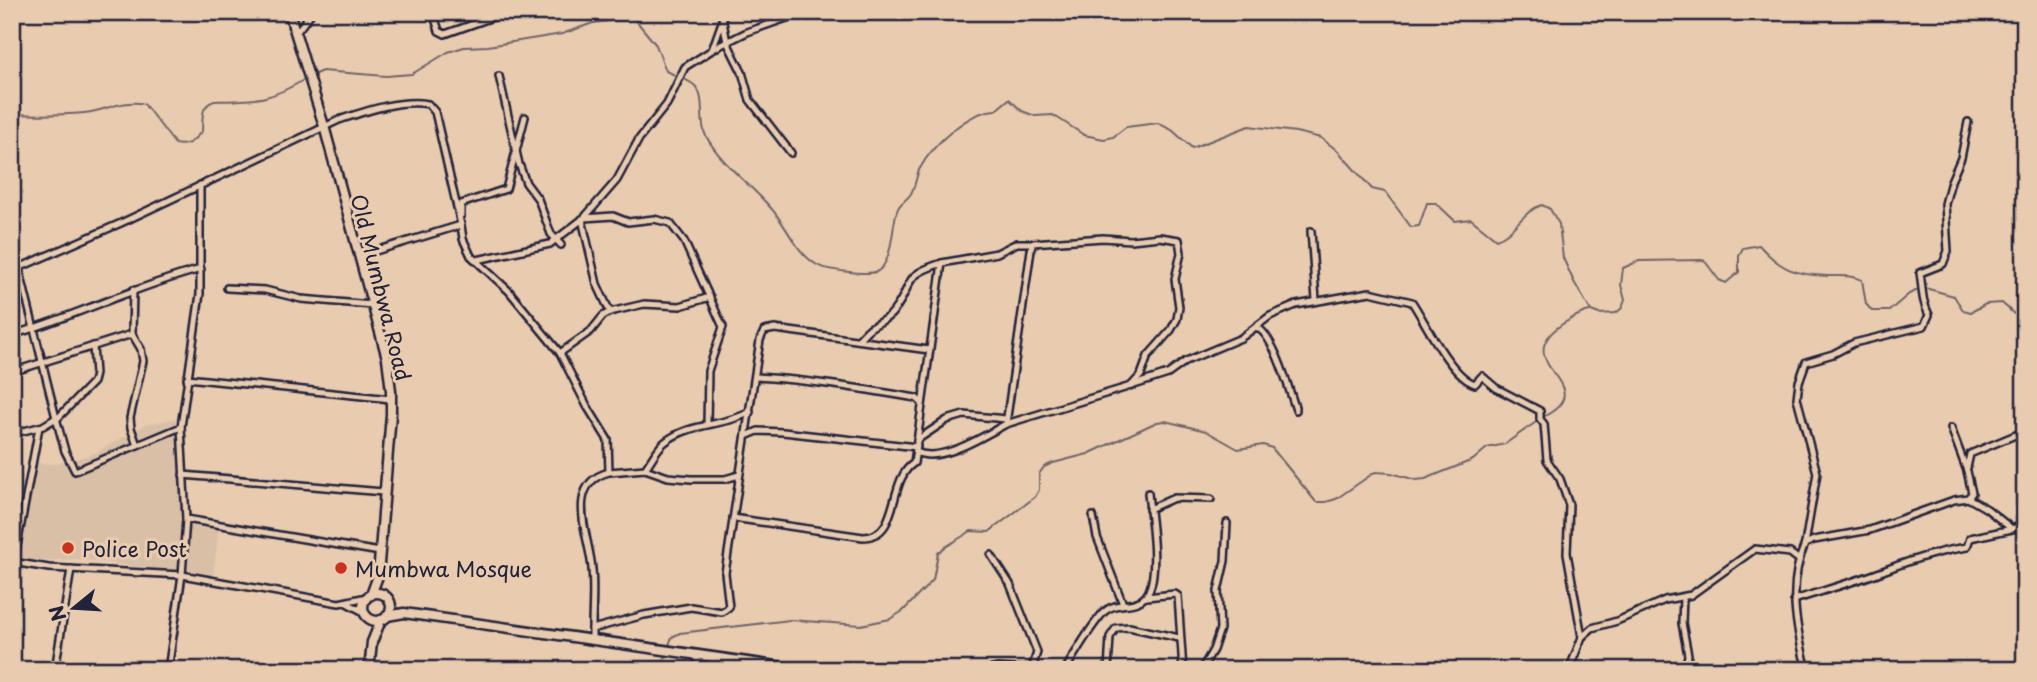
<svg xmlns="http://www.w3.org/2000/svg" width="2037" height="682" font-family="'Playpen Sans',sans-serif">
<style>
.built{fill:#dabfa7}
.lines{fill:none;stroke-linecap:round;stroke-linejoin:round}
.stream{stroke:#6f6468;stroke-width:2}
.street-casing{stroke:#22223b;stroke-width:10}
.secondary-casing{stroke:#22223b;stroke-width:13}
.street{stroke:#e9ccb0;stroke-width:5}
.secondary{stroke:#e9ccb0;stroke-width:8}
.poi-dot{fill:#c8321e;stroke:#e9ccb0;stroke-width:2.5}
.labels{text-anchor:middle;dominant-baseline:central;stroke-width:6;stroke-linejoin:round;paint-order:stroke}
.street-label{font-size:21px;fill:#22223b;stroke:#e9ccb0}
.poi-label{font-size:21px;fill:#22223b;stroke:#e9ccb0;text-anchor:start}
</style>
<rect width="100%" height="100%" fill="#e9ccb0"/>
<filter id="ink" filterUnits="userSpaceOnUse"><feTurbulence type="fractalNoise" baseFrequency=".0143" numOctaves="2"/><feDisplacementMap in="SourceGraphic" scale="14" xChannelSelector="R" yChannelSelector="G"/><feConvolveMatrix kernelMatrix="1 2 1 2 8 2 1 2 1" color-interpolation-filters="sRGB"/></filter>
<g filter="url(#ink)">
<polygon class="built" points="184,417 187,490 191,516 220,519 213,577 80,559 40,561 12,559 33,463 57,464 93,454 147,424"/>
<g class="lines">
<g class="stream">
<path d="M313,75L322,71L386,76L412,74L448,52L464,47L488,46L562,34L593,23L634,18L656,45L666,71C674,75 687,79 694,85C707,96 698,122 706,136C722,165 749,183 770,207C787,225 795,252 817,265C826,270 868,276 878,271C893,262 892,224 897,211C899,203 906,201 910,195C915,188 916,177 919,170C932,145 968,111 996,110L1009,99L1022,111L1035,116L1053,115L1084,135L1104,139L1113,137L1126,127L1158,123L1172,130L1192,148L1249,126L1296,132L1321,138L1338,151L1372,189L1385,192L1411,227L1419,226L1427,203H1436L1455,221L1471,219L1496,239C1515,233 1522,211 1542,205L1550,209L1559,224L1563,258L1574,282L1591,311L1599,314L1616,313L1622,308L1625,300L1621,285L1623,268L1639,261L1704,260L1719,280L1726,283L1739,272V255L1743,248L1759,245C1780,269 1795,275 1828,276C1840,276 1851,275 1862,280L1866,304L1872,311H1889L1909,294L1920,289"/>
<path d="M12,114C36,115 61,115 84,113C105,111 122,99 144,104L175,144C188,147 193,141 202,131C203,118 200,106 214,101C258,100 269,101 307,78"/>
<polyline points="1925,288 1954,296 1963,310 1971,312 1986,304 2002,303 2014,314 2025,316"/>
<path d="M1543,417C1604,386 1506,364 1561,325C1571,319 1579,313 1590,311"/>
<polyline points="669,645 672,637 680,633 790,620 861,625 890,619 903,611 933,580 938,553 944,548 971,531 989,532 1035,497 1039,490 1039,474 1044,467 1053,463 1088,454 1157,422 1165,421 1206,431 1238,449 1263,445 1272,448 1316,502 1326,502 1336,499 1375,472 1391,473 1416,480 1425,479 1473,460 1487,448 1505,444 1539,420"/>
<polyline points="658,670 668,653"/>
</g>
<g class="street-casing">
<g id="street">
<polyline points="433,12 439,31 445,34 507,12"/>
<polyline points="721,12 727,42 742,72 750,100 791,153"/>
<polyline points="296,33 312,12"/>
<polyline points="713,49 747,32 804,12"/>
<polyline points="499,76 519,164 526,183 538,199 551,234 561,245"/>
<polyline points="461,215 461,204 506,189 525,117"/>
<polyline points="584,218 617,180 639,139 667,104 685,67 712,50 722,22"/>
<polyline points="582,219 597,284 610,312"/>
<polyline points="1311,231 1316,300"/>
<path d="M359,256L461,225L463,239L471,256L509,291L560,353L587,406L608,440L609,472C563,484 590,538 592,569C594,589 592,609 592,629"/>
<polyline points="477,260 550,244 584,218 613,216 628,222 654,219 670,223 684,241 723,327 708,371 707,424"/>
<polyline points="19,268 56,418 65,451 75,471 181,427"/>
<path d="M12,271L121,223L339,120C366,111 400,99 428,104L435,112L461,225"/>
<polyline points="227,288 265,290 301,299 372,305"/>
<path d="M1258,328C1275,338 1289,390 1296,410"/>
<polyline points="132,334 141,349 143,361 130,418 131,428 137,445"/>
<path d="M12,335C76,316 136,286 201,269"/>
<path d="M858,340C862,336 866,331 870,328C878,322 887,320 893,312C916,282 899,277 942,263"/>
<polyline points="560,353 591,331 603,316 610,312 644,304 680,306 710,297"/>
<polyline points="12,372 132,334 133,290"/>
<path d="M756,377C810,380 863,389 916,398L922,403"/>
<polyline points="187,378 391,399"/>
<path d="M1131,386L1168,374L1186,361L1241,338L1270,316L1296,305L1370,292L1412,302C1426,323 1451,377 1475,384L1482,376L1496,388L1540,411V419L1544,424L1547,460L1560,479L1569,505L1567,553L1582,637L1569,670"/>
<polyline points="56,420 93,382 95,374 93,346"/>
<polyline points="1006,424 1131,386 1141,375 1148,356 1171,330 1177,319 1179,307 1175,279 1181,253 1179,240 1160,237 1131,240 1103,238 1032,243"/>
<polyline points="12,434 43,426 56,418"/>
<polyline points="746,436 758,431 783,432 917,447"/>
<polyline points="917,440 947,420 964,415 1006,419"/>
<polyline points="1967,468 1970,454 2025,431"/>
<path d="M645,469C651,461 657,448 665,442C690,422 723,427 750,412"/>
<polyline points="609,472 645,469 668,477 691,479 725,479 739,475"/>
<polyline points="183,475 383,492"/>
<polyline points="1968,498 1987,509 2012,529 2025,524"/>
<polyline points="1149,509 1174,498 1211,499"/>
<polyline points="1093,516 1097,537 1123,604"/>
<path d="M733,518L863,537C901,537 887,480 914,463L942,263L997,253L1017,243H1032L1006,424C983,436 941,464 916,452"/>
<polyline points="186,519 380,552"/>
<path d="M1805,544L1817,473L1797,398L1799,382L1806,362L1833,354L1854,343L1924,326L1929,315C1921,299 1923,290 1920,273L1943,264L1948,251L1945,204L1951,181L1961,158L1968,122"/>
<polyline points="991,555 1010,584 1037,652 1032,669"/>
<polyline points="12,562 49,568 182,575 339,603 367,597"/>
<polyline points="14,562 39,427"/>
<polyline points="1146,597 1175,594 1178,596 1183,670"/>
<polyline points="1683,597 1682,623 1688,655 1685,670"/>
<path d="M1794,600C1825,590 1858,581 1888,569C1914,559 1939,551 1967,547L1970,538L2012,529"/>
<polyline points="345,602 364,612"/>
<polyline points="1582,637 1592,628 1617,621 1665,600 1691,595 1755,549 1790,553 1798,559"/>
<polyline points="592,639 592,629 644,615 691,607 722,612 729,607 725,573 760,340 764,331 775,329 929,350"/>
<polyline points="694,654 702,670"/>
<polyline points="55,670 71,569"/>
<polyline points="168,670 182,575 186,519 181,427 200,294 200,185"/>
<polyline points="704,670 717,657"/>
<polyline points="988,670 998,668 1037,670"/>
<path d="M1065,670C1077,651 1089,628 1104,612C1115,601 1133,608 1144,598C1162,582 1150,516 1148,493"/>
<polyline points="1108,670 1110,637 1116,628 1129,627 1179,638"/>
<polyline points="1201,670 1213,650 1220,629 1218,591 1225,561 1227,523"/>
<path d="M1807,670C1796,628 1787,585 1805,544L1814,540L1870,530L1954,500L1968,498L1972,493L1967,471L1951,428"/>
</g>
</g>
<g class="secondary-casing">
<g id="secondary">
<polyline points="289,12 324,126 387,358 391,391 391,414 378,576 371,595"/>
<circle cx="377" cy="607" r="14"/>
<polyline points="387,616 404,613 804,670"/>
<polyline points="369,670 372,642 381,620"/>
</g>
</g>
<use href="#street" class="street"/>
<use href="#secondary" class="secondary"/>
</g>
</g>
<g class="poi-dot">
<circle cx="68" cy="548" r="7"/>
<circle cx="341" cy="568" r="7"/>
</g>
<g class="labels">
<g class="street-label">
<text transform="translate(382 287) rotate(76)">Old Mumbwa Road</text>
</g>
<g class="poi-label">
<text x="82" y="548">Police Post</text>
<text x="355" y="568">Mumbwa Mosque</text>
</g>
</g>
<rect width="2037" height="682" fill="none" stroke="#e9ccb0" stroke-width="42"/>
<rect x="21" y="21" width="1995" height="640" fill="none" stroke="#22223b" stroke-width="2.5" filter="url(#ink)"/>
<g transform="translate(74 608) rotate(252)" stroke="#e9ccb0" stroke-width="5" paint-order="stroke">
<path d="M0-5L12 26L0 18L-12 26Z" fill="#22223b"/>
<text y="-10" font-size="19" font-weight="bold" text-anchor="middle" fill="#22223b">N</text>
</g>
</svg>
